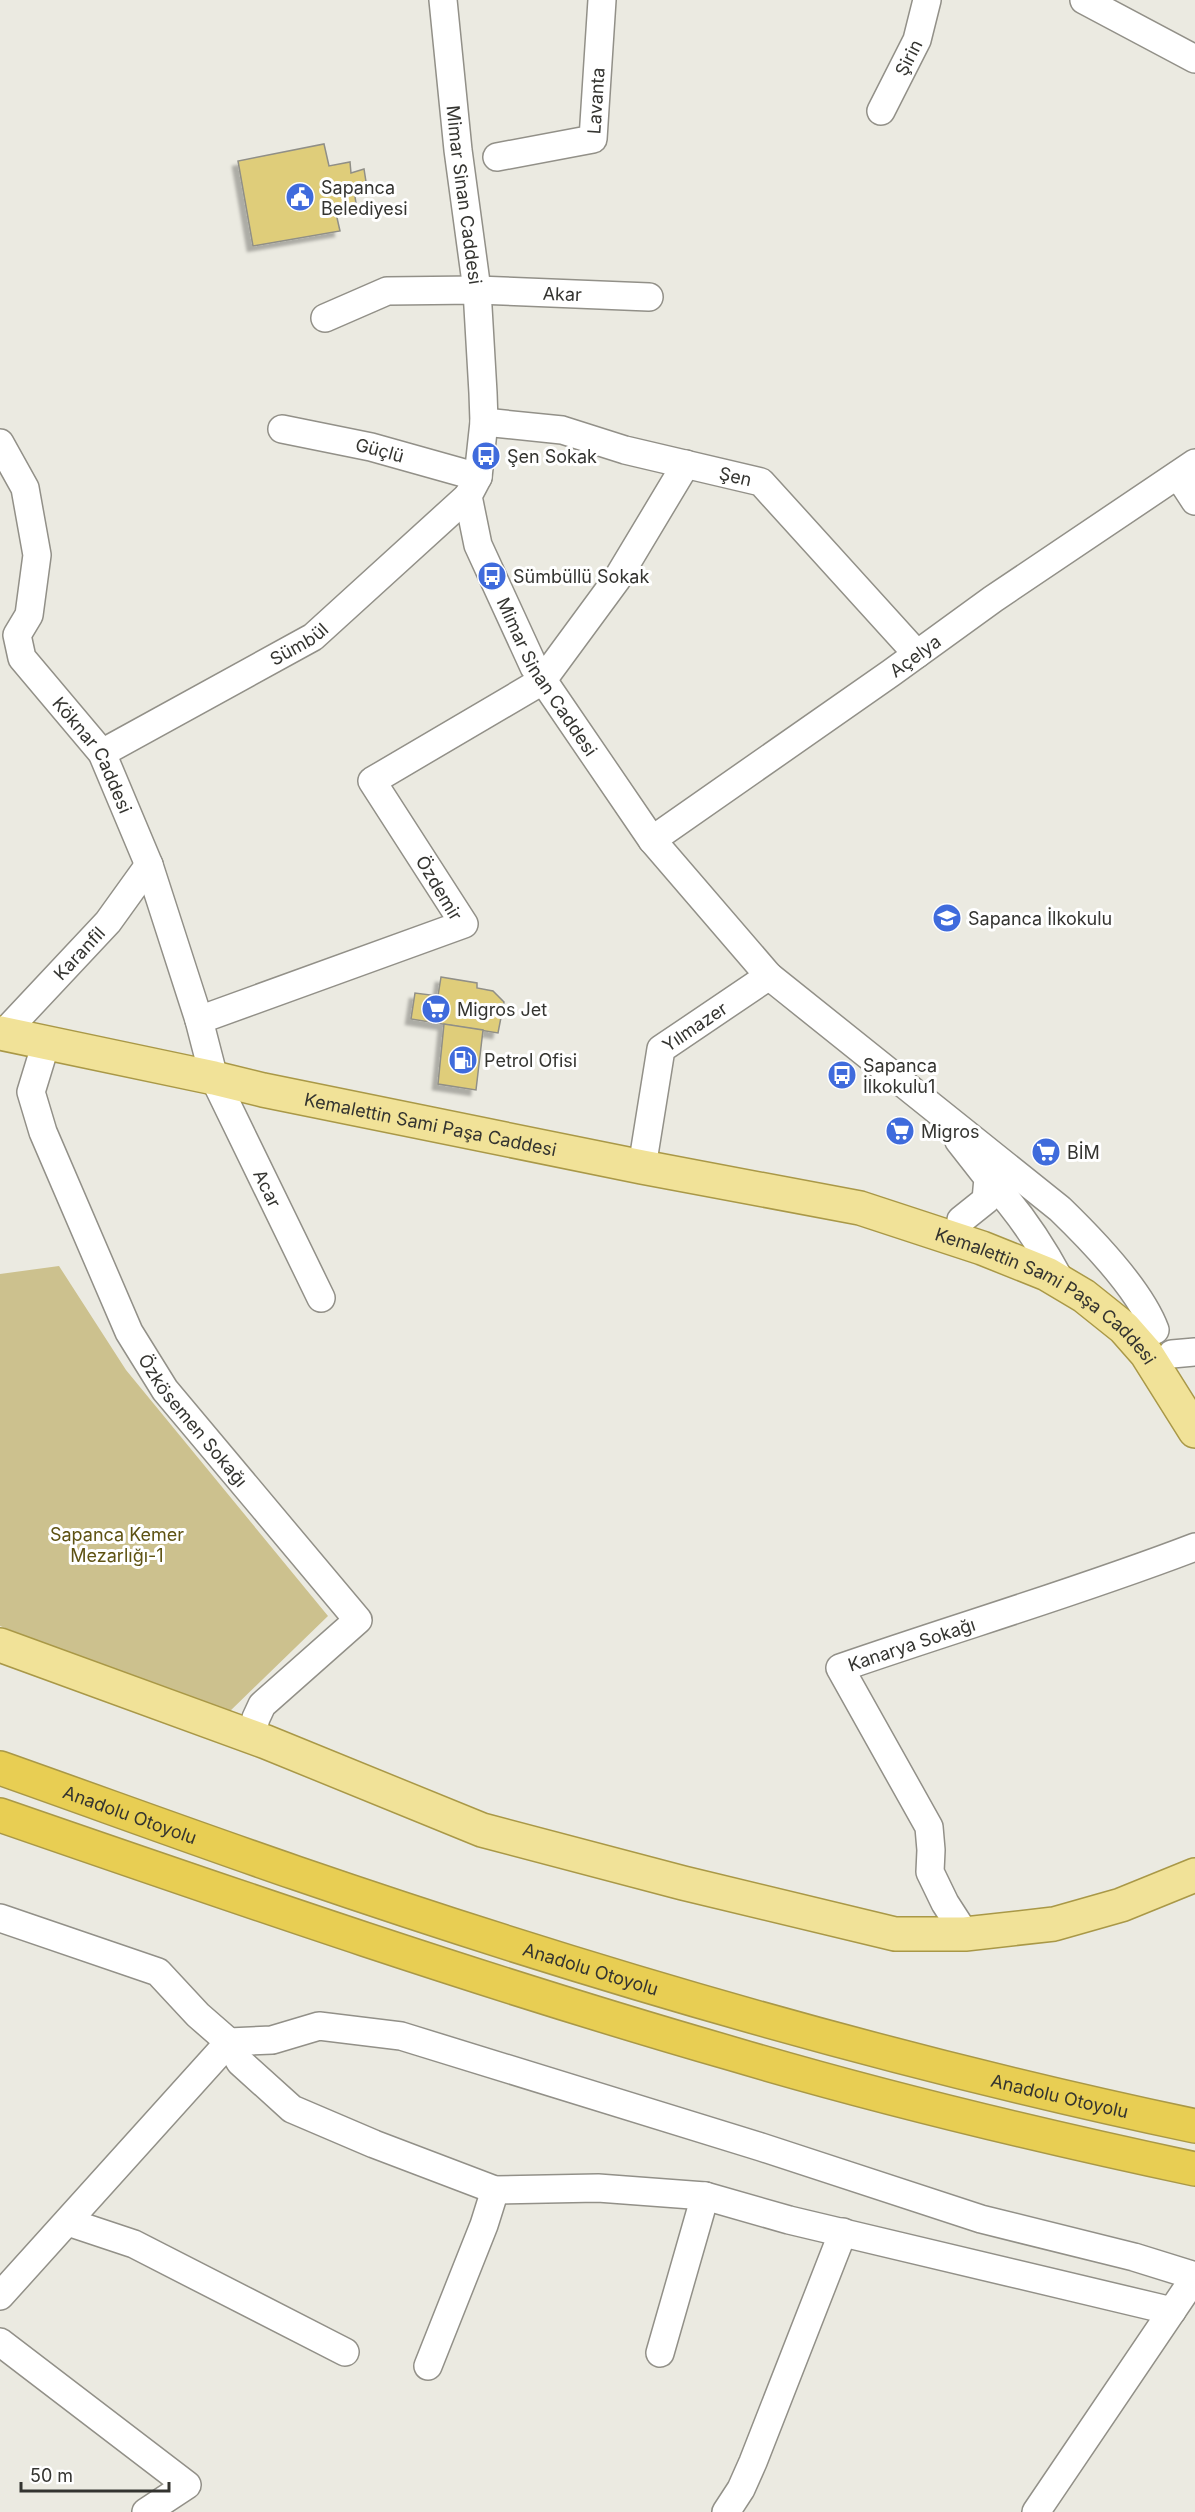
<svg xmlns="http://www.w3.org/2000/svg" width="1195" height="2512" font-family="Inter,sans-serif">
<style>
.green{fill:#ccc18e}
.building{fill:#dfcd7a;stroke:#908f87;stroke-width:1.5;filter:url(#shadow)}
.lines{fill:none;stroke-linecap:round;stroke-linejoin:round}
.minor-casing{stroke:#929088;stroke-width:30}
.major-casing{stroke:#a99847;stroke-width:36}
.highway-casing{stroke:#a99847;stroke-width:36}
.minor{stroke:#fff;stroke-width:27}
.major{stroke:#f1e298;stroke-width:33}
.highway{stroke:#e8ce53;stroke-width:33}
.labels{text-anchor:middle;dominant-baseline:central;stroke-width:6;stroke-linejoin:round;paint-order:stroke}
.street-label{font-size:18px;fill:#343430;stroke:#fff}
.poi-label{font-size:18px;fill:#343430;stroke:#fff;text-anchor:start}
.park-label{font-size:18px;fill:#5e5212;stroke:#fff}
</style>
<defs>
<filter id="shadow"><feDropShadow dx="-5.5" dy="5.5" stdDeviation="1.5" flood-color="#0004"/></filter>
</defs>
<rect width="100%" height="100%" fill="#ebeae1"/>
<polygon class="green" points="59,1266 126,1370 328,1616 227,1714 0,1626 0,1274"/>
<g class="building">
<polygon points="324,144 329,166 350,162 351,173 364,169 367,188 354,190 356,203 335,209 340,231 253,246 238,161"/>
<polygon points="441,977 477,983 477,988 493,991 504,1002 498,1033 411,1019 415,993 438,996"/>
<polygon points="444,1024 483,1030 476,1090 438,1084"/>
</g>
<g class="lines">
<g class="minor-casing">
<g id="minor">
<path id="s1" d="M443,0L458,150L477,290L483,393L484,422L478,477L468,496L478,545L534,667L652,840L769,976L1060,1209C1091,1239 1140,1289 1155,1330"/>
<polyline points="1084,0 1195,59"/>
<path id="s2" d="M881,111L917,40L927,0"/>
<path id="s3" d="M497,157L593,139L602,0"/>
<path id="s4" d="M325,318L387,291L477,290L649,297"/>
<path id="s5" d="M484,422L562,430L625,450L761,482L917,654"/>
<path id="s6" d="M282,429L371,447L478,477"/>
<path id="s7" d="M0,443L25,488L37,555L29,615L17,635L22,658L102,753L149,865L199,1020L214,1078L321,1298"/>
<polyline points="1178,475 1195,501"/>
<path id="s8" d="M102,753L313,637L468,496"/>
<path id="s9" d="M652,840L891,673L993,599L1195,463"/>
<polyline points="199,1020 464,924 372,781 542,681 617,579 686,464"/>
<path id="s10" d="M3,1034L108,922L149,865"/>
<path id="s11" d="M46,1043L31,1092L43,1132L129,1332L165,1390L358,1620L262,1705L256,1718L251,1737"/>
<polyline points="959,1141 988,1178 986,1200 961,1220"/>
<path id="s12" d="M642,1167L661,1049L769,976"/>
<path d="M988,1178C1018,1210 1041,1244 1061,1282"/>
<polyline points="1172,1354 1195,1352"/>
<polyline points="0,1918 158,1972 198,2015 229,2042 272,2040 319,2026 401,2036 761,2147 981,2219 1134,2257 1195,2276"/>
<path id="s13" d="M965,1934L945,1903L930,1872L931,1850L929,1827L840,1668C958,1627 1078,1592 1195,1547"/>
<polyline points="68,2222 134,2244 345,2352"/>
<polyline points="0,2296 229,2042 240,2062 292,2109 374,2144 495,2190 598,2188 705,2196 789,2220 1172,2311"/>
<polyline points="0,2342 187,2485 146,2512"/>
<polyline points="660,2353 705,2196"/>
<polyline points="428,2366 484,2225 495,2190"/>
<polyline points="726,2512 741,2489 753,2462 843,2232"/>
<polyline points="1036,2512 1195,2277"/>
</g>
</g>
<g class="major-casing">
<g id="major">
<path id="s14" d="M0,1033L214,1078L263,1090L642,1167L860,1208L982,1248L1047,1274L1084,1296L1124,1328L1146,1353L1195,1431"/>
<polyline points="0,1645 266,1742 482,1830 683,1883 895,1934 965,1934 1054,1924 1121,1905 1195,1875"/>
</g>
</g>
<g class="highway-casing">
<g id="highway">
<path id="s15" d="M0,1768C99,1803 197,1839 296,1873C590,1974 891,2062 1195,2126"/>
<path d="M0,1815C243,1899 486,1983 733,2054C885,2099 1040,2136 1195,2169"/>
</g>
</g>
<use href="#minor" class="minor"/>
<use href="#major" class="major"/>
<use href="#highway" class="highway"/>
</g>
<defs>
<g id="civic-disc" transform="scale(1.5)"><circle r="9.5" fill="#3f6bdc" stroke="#fff"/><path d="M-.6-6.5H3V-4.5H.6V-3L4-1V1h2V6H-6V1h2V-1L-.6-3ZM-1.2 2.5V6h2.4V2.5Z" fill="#fff"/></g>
<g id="bus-disc" transform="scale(1.5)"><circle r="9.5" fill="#3f6bdc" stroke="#fff"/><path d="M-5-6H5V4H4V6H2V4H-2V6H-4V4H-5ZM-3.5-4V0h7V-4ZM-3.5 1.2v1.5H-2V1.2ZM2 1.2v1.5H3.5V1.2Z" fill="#fff"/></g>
<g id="school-disc" transform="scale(1.5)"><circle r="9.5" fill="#3f6bdc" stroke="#fff"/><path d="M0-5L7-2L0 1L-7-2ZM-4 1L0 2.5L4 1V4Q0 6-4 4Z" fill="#fff"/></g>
<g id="supermarket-disc" transform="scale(1.5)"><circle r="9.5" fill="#3f6bdc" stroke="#fff"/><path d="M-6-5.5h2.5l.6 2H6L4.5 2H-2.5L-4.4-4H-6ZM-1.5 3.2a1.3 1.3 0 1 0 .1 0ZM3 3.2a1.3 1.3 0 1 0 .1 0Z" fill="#fff"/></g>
<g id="fuel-disc" transform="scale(1.5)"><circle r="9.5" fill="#3f6bdc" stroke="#fff"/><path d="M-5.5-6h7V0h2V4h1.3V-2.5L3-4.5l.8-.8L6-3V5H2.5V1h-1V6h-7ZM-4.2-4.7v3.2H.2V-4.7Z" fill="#fff"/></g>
</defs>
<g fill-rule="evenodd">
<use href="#civic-disc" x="300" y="197"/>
<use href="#bus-disc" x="486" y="456"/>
<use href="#bus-disc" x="492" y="576"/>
<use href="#school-disc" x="947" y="918"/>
<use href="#supermarket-disc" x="436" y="1009"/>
<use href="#fuel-disc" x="463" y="1060"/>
<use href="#bus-disc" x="842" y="1075"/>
<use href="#supermarket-disc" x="900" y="1131"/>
<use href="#supermarket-disc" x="1046" y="1152"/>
</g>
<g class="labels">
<g class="street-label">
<text stroke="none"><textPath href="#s2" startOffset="60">Şirin</textPath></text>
<text stroke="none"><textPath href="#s3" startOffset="136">Lavanta</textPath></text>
<text stroke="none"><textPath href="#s1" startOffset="196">Mimar Sinan Caddesi</textPath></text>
<text stroke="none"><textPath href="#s4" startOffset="243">Akar</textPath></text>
<text stroke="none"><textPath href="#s6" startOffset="100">Güçlü</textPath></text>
<text stroke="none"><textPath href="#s5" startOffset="258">Şen</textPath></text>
<text stroke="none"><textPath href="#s8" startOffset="225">Sümbül</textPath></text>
<text stroke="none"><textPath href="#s9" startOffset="321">Açelya</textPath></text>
<text stroke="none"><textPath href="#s1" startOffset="700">Mimar Sinan Caddesi</textPath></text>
<text stroke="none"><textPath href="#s7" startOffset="348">Köknar Caddesi</textPath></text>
<text transform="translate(439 888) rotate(59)">Özdemir</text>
<text stroke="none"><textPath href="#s10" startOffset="111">Karanfil</textPath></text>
<text stroke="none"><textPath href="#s12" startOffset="160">Yılmazer</textPath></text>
<text stroke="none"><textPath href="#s14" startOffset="440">Kemalettin Sami Paşa Caddesi</textPath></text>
<text stroke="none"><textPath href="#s7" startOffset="818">Acar</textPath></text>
<text stroke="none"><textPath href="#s14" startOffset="1086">Kemalettin Sami Paşa Caddesi</textPath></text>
<text stroke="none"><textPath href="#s11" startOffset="420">Özkösemen Sokağı</textPath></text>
<text stroke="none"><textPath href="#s13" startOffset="374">Kanarya Sokağı</textPath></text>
<text stroke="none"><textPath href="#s15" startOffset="138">Anadolu Otoyolu</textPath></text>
<text stroke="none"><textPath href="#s15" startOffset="624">Anadolu Otoyolu</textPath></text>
<text stroke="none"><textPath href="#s15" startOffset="1110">Anadolu Otoyolu</textPath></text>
</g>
<g class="poi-label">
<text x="321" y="187">Sapanca<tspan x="321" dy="21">Belediyesi</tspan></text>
<text x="507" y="456">Şen Sokak</text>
<text x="513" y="576">Sümbüllü Sokak</text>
<text x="968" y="918">Sapanca İlkokulu</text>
<text x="457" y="1009">Migros Jet</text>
<text x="484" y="1060">Petrol Ofisi</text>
<text x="863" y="1065">Sapanca<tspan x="863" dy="21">İlkokulu1</tspan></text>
<text x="921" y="1131">Migros</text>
<text x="1067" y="1152">BİM</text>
</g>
<g class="park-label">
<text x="117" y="1534">Sapanca Kemer<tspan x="117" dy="21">Mezarlığı-1</tspan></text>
</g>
</g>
<path d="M21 2482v9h148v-9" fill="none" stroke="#343430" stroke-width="3"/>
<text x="30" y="2482" font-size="18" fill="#343430" stroke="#ffffff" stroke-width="4.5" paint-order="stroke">50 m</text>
</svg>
